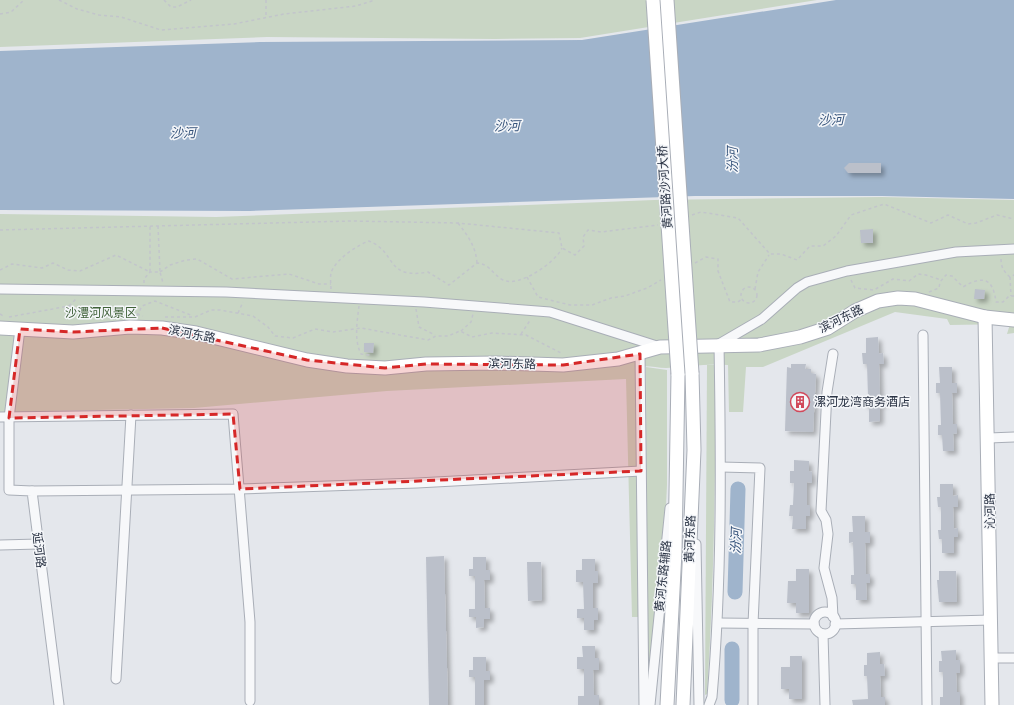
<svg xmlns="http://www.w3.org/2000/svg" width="1014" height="705" font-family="Figtree,'Noto Sans SC',sans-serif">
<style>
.green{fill:#c9d6c5}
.water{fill:#9fb4cc}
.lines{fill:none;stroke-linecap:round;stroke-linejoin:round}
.river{stroke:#9fb4cc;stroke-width:15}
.building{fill:#bbc0ca;filter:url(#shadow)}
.street-casing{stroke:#a9aeb7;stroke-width:11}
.secondary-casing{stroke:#a9aeb7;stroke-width:15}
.path{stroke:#c2c5cb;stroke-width:1.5;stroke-dasharray:3 3;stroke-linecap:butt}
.street{stroke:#f7f8fa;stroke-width:9}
.secondary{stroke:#fff;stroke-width:13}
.secondary-bridge-casing{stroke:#a9aeb7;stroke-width:15;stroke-linecap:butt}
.secondary-bridge{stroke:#fff;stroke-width:13}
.marked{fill:#d62828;fill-opacity:0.2;stroke:#d62828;stroke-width:3;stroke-dasharray:8 5;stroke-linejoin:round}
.labels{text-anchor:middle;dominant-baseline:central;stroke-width:3;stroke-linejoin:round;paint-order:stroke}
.street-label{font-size:12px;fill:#2b3445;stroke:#f4f6f9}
.park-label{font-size:12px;fill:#3f6138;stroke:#f4f6f9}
.poi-label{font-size:12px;fill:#2b3445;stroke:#f4f6f9;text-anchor:start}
.water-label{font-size:13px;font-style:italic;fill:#34527a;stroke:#f4f6f9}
</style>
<defs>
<filter id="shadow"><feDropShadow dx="3.5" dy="3.5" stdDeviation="2" flood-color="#0004"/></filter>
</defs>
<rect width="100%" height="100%" fill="#e4e7ec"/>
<g class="green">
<polygon points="0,0 817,0 580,38 495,39 267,37 0,47"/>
<path d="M882,197L1014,200V333L1007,334L1010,324L950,325L947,319L895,312L763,367H746L743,412H729L728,365C707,363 687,367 666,368C656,368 648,365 638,367L640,617H632L626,379L387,391L194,408L0,412V214L216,217L654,200Z"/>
<path d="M707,365H715C716,475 714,584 707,694L705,695Z"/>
<polygon points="646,367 667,370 667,485 664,547 647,692"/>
</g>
<polygon class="water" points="836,0 1014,0 1014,199 882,196 695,196 250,211 0,210 0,51 260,42 582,40"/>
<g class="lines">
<g class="river">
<polyline points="735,592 738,489"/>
<polyline points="732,649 732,700"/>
</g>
</g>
<g class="building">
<polygon points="849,163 881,163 881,173 848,173 844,168"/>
<polygon points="873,229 873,243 861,243 860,230"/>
<polygon points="975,289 985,290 984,299 974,299"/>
<polygon points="878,337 879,354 883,353 884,364 879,364 880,395 883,395 883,404 880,404 880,421 869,422 869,405 865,405 865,396 868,396 867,364 863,364 862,353 866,353 866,338"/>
<polygon points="364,343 374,343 373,353 364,352"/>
<polygon points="791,364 806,364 805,369 811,369 811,373 816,374 813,432 785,431 787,367 791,368"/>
<polygon points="939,367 952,367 952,383 957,383 957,393 952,393 953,424 957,424 957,433 953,434 954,451 943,451 942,435 938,435 938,425 941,425 940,393 936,393 936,383 940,383"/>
<polygon points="794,460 809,461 809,471 812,472 812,483 807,482 807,505 810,505 810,516 806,516 806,529 792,529 793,516 789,516 790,505 793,505 794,483 790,483 790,471 794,471"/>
<polygon points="940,484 953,484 953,496 958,495 958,507 953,507 954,529 958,528 958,537 954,537 954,553 942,553 942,539 939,539 938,530 941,530 941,507 938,507 937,497 940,497"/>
<polygon points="852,516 865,516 865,532 870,532 870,543 865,543 866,574 870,574 870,583 866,583 867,600 856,600 856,584 851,584 851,575 854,575 853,542 849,543 849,532 853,532"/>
<polygon points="444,556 448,705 429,705 426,557"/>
<polygon points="473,557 486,557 486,570 490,570 490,580 484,580 485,608 490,608 490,619 484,619 484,627 476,628 476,617 469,617 469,609 475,609 475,576 469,576 469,569 473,569"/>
<polygon points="582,559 595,559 595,571 598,571 598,583 593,583 593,608 598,608 598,620 594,620 594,630 584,630 584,618 577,618 577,609 584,609 583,582 576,582 576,570 582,570"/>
<polygon points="527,562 541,562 542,600 528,601"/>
<polygon points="796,569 809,569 809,613 796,613 796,603 787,603 788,581 796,581"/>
<polygon points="939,571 956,571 957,602 939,602 937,580 939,580"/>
<polygon points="582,646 595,646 595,658 599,658 599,670 593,670 594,695 599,695 599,705 578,705 578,696 584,696 584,669 577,669 577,657 583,657"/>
<polygon points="956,650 956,660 960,660 960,673 956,673 957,692 960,692 960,705 940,705 940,697 943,697 943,672 939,672 939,661 942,661 941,651"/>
<polygon points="880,652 880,664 884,664 885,676 880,676 881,697 885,697 885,705 853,705 852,700 868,699 867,676 864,676 864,665 867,665 867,653"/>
<polygon points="790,656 802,656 802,699 789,699 789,689 781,689 781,667 790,667"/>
<polygon points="473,657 486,657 486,671 490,671 490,680 484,680 484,705 475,705 475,677 469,677 469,670 473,670"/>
</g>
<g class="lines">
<g class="street-casing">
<g id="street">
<polyline points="0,289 226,292 424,302 550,312 660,347"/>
<polyline points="20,329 9,418 9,490 32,491 59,705"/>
<polyline points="923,335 927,705"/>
<polyline points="640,354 644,705"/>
<polyline points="0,417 233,414 250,622 250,701"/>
<polyline points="989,438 1014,437"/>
<polyline points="721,467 760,468 753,624 753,705"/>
<polyline points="32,491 240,489 417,483 641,471"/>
<polyline points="696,544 699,705"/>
<polyline points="0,545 39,544"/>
<circle cx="825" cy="623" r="11"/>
<polyline points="833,617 832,598 824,568 828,534 826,520 821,511 827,392 833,354"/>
<polyline points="718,623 814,624"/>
<polyline points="835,624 991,620"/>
<polyline points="823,634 825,705"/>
<polyline points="992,658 1014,658"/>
<polyline points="116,679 131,415"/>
<polyline points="650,705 670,508"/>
<path d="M709,705L712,697C722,580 721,462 719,344L762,319L797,288L807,282L847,271L956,252L1014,249"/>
</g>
</g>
<g class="secondary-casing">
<g id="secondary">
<polyline points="985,317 992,705"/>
<polyline points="0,328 73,332 130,327 162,328 196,333 307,360 347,366 385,368 426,364 496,363 563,365 618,359 660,347 759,345 800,337 828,328 855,311 878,301 898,298 915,299 985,317 1014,320"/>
<polyline points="667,705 675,552 678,374"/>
<polyline points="683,705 694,450 692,373"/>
</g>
</g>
<g class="path">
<polyline points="59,0 77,9 99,15 121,17 161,30 234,24 284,14 356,6 375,0"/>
<polyline points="164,0 171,7 177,7 191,0"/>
<polyline points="266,0 266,18"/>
<polyline points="0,14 11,12 24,0"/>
<polyline points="692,215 701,212 738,218 770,254 781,254 797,260 810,246 823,246 836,236 851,215 884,204 931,223 948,215 968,224 976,223 997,215 1014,219"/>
<path d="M458,223C468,236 476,247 477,263"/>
<polyline points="158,226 160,272"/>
<polyline points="0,230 351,221 458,223 559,233 562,248 575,255 584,246 583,237 588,230 601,232 658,225"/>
<path d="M1001,259C1001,267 1004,272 1010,277L1014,275"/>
<polyline points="695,263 706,257 718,259 718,271 730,302 738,302 742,299"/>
<polyline points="0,270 12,264 42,268 53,263 68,270 80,271 116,255 150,272 150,225"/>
<polyline points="160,272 170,265 186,260 197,259 232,279 289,274 319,284 331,284"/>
<polyline points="527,277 538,297 570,305 592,305 611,298 625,296 647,288 661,280"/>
<polyline points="1010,277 1011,296"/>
<polyline points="851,280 855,288 874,290 893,279 909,281 918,274 926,275 941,280"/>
<polyline points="144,283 144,279 150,272 160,272 163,283"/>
<circle cx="749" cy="295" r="8"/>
<path d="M331,289C331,285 330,278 331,273C335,260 357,245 369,241C397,252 385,280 428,272L449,285L477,263C490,264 492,274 503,280C519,288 556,262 562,248"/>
<polyline points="755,289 758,272 769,255"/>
<path d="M929,292L939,288L940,282L946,275L952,276L963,287C983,275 993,278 996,302H1003L1009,296H1014"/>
<polyline points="69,306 76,299"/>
<path d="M359,306C357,322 354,340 361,354L369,355L368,357"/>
<polyline points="416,309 419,327 435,335"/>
<polyline points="238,313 243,302"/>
<polyline points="0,314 5,317"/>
<polyline points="137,316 142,306 155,301 193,316"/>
<polyline points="9,317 69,306 82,313 119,308 143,316"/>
<polyline points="165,317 195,317 211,310 220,310 253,316 268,327 275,336 293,338 315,329 333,332 361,328 428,340 436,336 448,336 460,331 472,337 492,333 526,335 561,353"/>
<polyline points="461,331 471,322 473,314"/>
<polyline points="521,334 531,319"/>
</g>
<use href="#street" class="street"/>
<use href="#secondary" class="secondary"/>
<g class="secondary-bridge-casing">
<g id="secondary-bridge">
<polyline points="653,0 678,374"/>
<polyline points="667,0 692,373"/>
</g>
</g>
<use href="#secondary-bridge" class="secondary-bridge"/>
</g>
<path class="marked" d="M162,328L307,360L385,368L426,364L563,365L640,354L641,471L240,489L233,414L9,418L20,329L73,332Z"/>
<defs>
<g id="building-ring" transform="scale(1)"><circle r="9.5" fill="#f4f6f9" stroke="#d1495b" stroke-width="1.5"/><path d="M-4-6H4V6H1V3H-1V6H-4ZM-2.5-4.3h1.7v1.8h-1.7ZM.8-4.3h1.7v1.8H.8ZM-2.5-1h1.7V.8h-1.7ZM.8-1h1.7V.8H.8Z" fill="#d1495b"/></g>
</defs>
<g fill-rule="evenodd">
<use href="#building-ring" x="800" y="402"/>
</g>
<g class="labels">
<g class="street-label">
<text transform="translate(665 187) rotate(-94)">黄河路沙河大桥</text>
<text transform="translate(841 319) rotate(-26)">滨河东路</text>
<text transform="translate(192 334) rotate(11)">滨河东路</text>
<text transform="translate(512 364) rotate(1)">滨河东路</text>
<text transform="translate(990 511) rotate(-91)">沁河路</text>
<text transform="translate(690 539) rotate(-88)">黄河东路</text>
<text transform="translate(39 550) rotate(83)">延河路</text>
<text transform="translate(663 576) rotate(-84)">黄河东路辅路</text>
</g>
<g class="park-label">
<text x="101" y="313">沙澧河风景区</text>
</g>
<g class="poi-label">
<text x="814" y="402">漯河龙湾商务酒店</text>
</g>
<g class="water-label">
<text transform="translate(831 120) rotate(-1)">沙河</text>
<text transform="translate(507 126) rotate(-1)">沙河</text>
<text transform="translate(183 133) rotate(-1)">沙河</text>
<text transform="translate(732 160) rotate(-90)">汾河</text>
<text transform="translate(736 541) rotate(-88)">汾河</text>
</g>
</g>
</svg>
